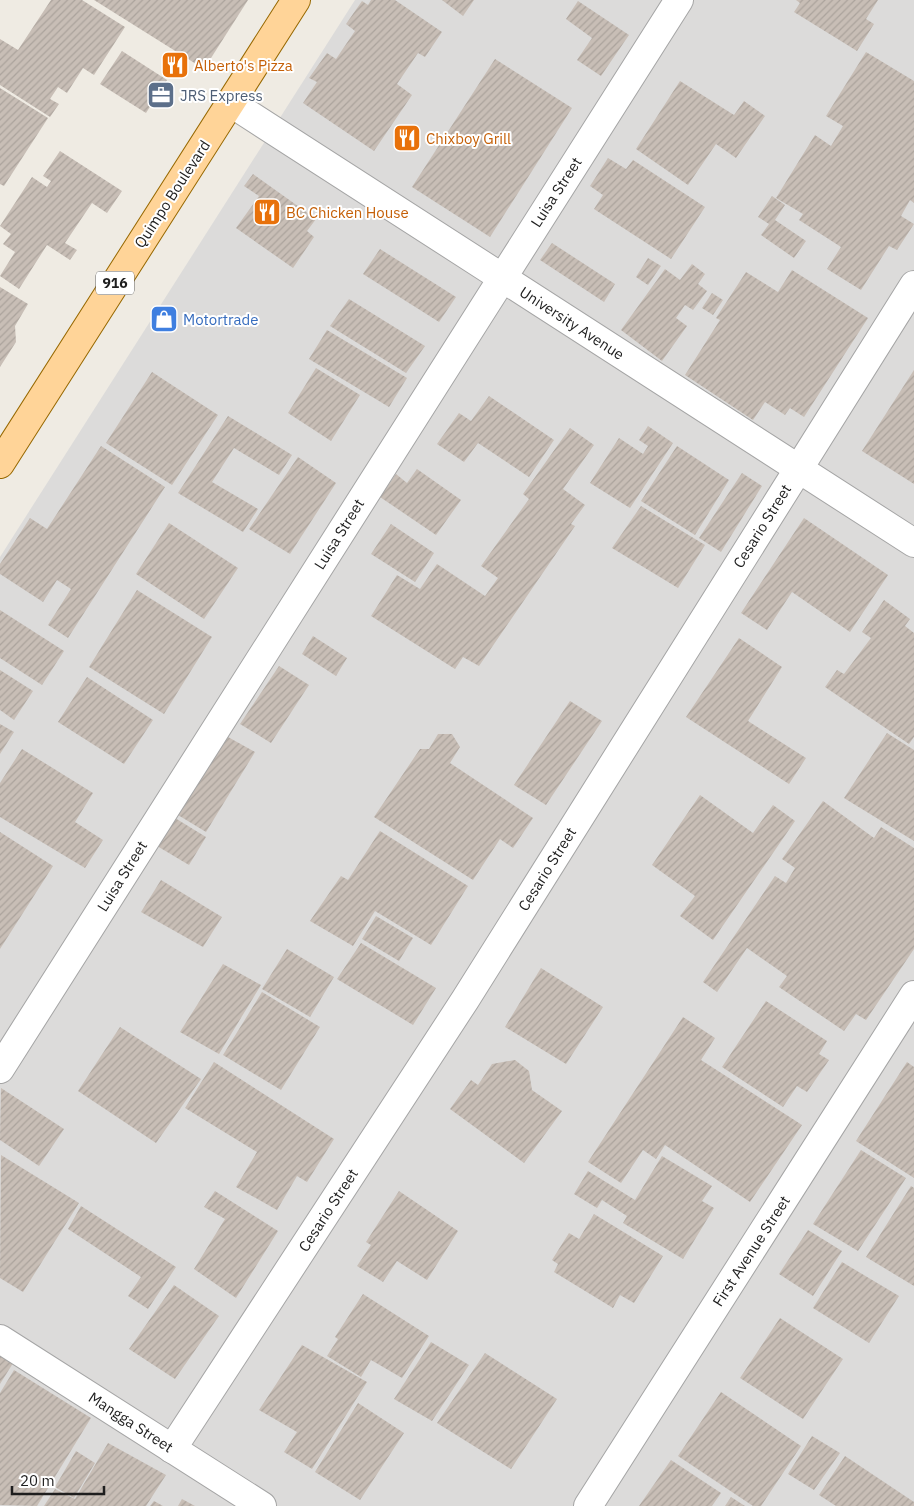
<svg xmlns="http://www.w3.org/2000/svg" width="914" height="1506" font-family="'IBM Plex Sans',sans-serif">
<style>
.residential{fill:#dcdbda}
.building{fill:url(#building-hatch)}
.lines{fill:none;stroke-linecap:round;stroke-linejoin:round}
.minor-casing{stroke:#a5a5a5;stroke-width:30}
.primary-casing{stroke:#976800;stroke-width:30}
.minor{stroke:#fff;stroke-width:28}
.primary{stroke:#ffd498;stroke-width:28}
.labels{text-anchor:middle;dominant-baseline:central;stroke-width:4;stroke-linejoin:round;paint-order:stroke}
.shield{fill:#fff;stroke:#626262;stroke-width:1}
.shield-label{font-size:14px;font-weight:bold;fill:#1e1e1e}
.food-label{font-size:15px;fill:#c56008;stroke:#fff;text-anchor:start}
.service-label{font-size:15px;fill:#4e5e75;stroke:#fff;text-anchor:start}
.street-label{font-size:15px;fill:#1e1e1e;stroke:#fff}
.shop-label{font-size:15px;fill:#366cbe;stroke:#fff;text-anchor:start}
</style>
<defs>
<pattern id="building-hatch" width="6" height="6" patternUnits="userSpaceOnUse" patternTransform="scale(1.25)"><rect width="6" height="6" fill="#c8beb6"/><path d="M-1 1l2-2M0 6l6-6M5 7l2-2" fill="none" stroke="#aba39c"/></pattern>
</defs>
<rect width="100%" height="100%" fill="#efebe3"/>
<polygon class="residential" points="355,0 914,0 914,1506 0,1506 0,557"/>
<g class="building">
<polygon points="51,0 82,0 125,27 94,75 83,68 67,93 58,87 50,99 59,104 50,117 0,85 0,39 18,50"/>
<polygon points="94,0 248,0 204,69"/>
<polygon points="371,0 395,0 442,32 425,57 418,53 397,84 412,95 374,151 303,103 317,82 309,78 327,53 336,59 355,31 346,24 362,1 368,5"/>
<polygon points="442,0 474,0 463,16"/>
<polygon points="796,0 878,0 866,19 874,24 857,51 794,12 800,3"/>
<polygon points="578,1 629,35 601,76 577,60 592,38 566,19"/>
<polygon points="122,51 167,80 146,113 100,84"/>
<polygon points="866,52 914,81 914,203 910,200 901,216 914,224 897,250 889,246 861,290 827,269 841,247 799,220 803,214 776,198 815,135 831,146 843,126 826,116"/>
<polygon points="495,59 572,108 490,237 412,187"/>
<polygon points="680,81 734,115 744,101 765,116 736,158 716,144 688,185 636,149"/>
<polygon points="0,88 48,118 4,186 0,184"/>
<polygon points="60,151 122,191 107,213 92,203 65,243 77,250 70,260 47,245 19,289 0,276 15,252 3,244 11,234 0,226 32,177 47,187 51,181 43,176"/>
<polygon points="608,158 626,169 633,160 705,207 671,259 594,209 603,195 590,186"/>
<polygon points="253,174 316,219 307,231 314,237 293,268 236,228 259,196 244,186"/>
<polygon points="772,196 785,205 775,220 806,241 794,258 761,235 769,224 758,217"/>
<polygon points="552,243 615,284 604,302 540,260"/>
<polygon points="380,249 456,297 439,322 363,274"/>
<polygon points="648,258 661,266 648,285 636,277"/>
<polygon points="692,264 705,274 698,284 707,291 693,310 685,305 676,318 687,326 662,361 621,330 665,269 680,280"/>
<polygon points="792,270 868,318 804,417 790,408 785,415 765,402 753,420 685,375 720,320 716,318 746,272 778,292"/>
<polygon points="0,287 28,304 15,326 16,342 0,367"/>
<polygon points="712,293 723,300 713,315 702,308"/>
<polygon points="349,299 425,346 406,373 330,326"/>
<polygon points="327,330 407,378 389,407 309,359"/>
<polygon points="316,368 360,395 331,441 288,413"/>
<polygon points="914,370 914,484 862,451"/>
<polygon points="152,372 218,415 172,485 106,443"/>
<polygon points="489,396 554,440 529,477 478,443 464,462 437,444 459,413 471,421"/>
<polygon points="228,416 292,455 279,475 234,448 212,482 258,509 243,532 178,493"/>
<polygon points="648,426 673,443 630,508 590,483 619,438 643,454 648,446 639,440"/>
<polygon points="570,428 594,445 563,489 585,505 571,524 575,526 479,666 463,657 455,669 371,616 397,575 420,589 437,564 485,596 498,578 481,566 529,499 523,494"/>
<polygon points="101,446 165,487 68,638 48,625 71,589 57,580 43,602 0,574 0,564 30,518 47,529"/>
<polygon points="677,446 729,480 695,535 641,501"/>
<polygon points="298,457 336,483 290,554 249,529"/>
<polygon points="417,469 461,500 436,535 380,497 396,474 407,483"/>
<polygon points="742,473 762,486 721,552 699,538"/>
<polygon points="641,506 705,545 678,588 612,548"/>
<polygon points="804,518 888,575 850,632 792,592 767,630 741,613"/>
<polygon points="169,523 238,568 204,619 136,574"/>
<polygon points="391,524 434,553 415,582 371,554"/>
<polygon points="137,590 212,637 164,714 89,667"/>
<polygon points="884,600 910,619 905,626 914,633 914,737 909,744 825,687 837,670 844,674 871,638 862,632"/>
<polygon points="0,610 64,651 42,685 0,658"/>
<polygon points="313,636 347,658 336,676 302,654"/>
<polygon points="739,638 782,667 748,721 806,758 789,784 686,717"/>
<polygon points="279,666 309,685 271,743 240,724"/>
<polygon points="0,670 33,691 14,720 0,710"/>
<polygon points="87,677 153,720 124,764 58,722"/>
<polygon points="570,701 602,721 546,805 514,785"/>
<polygon points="0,724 14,732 0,754"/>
<polygon points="887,733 914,750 914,841 844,798"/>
<polygon points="438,734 452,734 460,747 450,763 533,818 513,848 500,839 473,880 374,817 420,749 429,749"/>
<polygon points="228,737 255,752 206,832 178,815"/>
<polygon points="22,749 93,793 75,822 103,840 85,868 0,817 0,783"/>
<polygon points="700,795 753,833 773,805 795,821 713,940 680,916 695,896 652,865"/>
<polygon points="823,801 874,838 881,827 914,848 914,949 866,1020 856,1014 844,1031 779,987 787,976 747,948 717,992 703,982 775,876 786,883 795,868 782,859"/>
<polygon points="175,818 206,837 189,865 157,846"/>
<polygon points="380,831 468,886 431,945 375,911 353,946 310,921 341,876 348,880"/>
<polygon points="0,832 53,866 0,949"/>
<polygon points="161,880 222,917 203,947 141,912"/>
<polygon points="376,916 413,938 399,961 362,939"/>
<polygon points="361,943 436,988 413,1025 337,979"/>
<polygon points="287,949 334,977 310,1017 262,989"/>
<polygon points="223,964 261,985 219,1054 180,1032"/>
<polygon points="541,968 603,1007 566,1064 505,1027"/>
<polygon points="262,992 320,1027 281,1090 223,1055"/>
<polygon points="766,1001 827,1041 819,1054 829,1060 807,1092 797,1086 783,1107 722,1067"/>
<polygon points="683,1017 715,1038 701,1060 802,1125 750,1202 665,1145 656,1159 643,1150 621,1183 588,1162"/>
<polygon points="120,1027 201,1079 156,1143 78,1091"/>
<polygon points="515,1060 529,1071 532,1090 562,1111 524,1163 450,1109 471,1080 478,1085 492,1064"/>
<polygon points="214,1062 334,1139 307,1182 297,1176 277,1210 236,1187 257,1152 185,1108"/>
<polygon points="907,1062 914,1067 914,1178 856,1141"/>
<polygon points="1,1088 64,1129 39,1166 0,1140"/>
<polygon points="861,1150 906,1178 858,1251 813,1224"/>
<polygon points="1,1155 79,1203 23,1292 0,1278"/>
<polygon points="662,1156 712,1186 702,1201 714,1208 683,1259 623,1223 627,1216 602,1200 597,1208 574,1194 588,1171 635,1200"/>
<polygon points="911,1186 914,1188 914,1286 866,1257"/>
<polygon points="215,1191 278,1231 236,1298 194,1269 225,1219 204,1207"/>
<polygon points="399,1191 458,1231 427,1280 397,1261 383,1282 357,1266 371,1245 366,1242"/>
<polygon points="81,1206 176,1267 148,1309 128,1296 141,1277 68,1229"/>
<polygon points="594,1214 663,1256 634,1303 620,1295 613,1308 554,1272 558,1264 552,1260 569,1233 579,1239"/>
<polygon points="808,1230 842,1251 813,1296 779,1274"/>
<polygon points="842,1262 899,1296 869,1343 813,1308"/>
<polygon points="174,1285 219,1316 175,1379 129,1349"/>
<polygon points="363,1294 429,1336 402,1378 371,1360 361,1377 327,1356 338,1339 335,1337"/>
<polygon points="780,1318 843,1359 803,1419 740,1378"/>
<polygon points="431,1342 469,1365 432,1421 394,1399"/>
<polygon points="302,1345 367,1382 312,1469 284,1452 297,1432 259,1410"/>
<polygon points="0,1351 15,1360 0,1384"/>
<polygon points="485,1353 557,1399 511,1469 437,1423"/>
<polygon points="14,1370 91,1418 37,1506 0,1505 0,1393"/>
<polygon points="721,1392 801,1446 761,1506 753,1506 678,1456"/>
<polygon points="358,1403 404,1433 360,1500 315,1472"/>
<polygon points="812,1436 840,1453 814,1490 788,1474"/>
<polygon points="108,1443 166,1475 146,1506 44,1506 55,1489 75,1499"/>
<polygon points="76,1451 95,1463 74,1498 55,1487"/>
<polygon points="845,1456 914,1502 914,1506 836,1506 819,1495"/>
<polygon points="671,1460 721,1493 712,1506 639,1506"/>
<polygon points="731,1497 745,1506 725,1506"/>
<polygon points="182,1499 195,1506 178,1506"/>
<polygon points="154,1501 163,1506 150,1506"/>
</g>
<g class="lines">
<g class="minor-casing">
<g id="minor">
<polyline points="231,103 914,543"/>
<polyline points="0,1069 679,0"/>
<polyline points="0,1339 262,1506"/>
<polyline points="172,1449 465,1000 914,285"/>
<polyline points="588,1506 914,995"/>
</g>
</g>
<g class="primary-casing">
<polyline id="primary" points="0,464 296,0"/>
</g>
<use href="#minor" class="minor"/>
<use href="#primary" class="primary"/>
</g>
<defs>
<g id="restaurant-square" transform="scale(1.4375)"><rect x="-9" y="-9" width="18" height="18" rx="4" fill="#e8710a" stroke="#fff"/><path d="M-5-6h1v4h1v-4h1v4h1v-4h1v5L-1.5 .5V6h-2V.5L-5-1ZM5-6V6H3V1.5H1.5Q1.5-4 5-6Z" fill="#fff"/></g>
<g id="office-square" transform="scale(1.4375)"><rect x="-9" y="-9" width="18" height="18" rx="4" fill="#5c6f8a" stroke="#fff"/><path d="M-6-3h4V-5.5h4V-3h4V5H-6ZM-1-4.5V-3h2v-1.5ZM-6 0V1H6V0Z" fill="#fff"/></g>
<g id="shop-square" transform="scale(1.4375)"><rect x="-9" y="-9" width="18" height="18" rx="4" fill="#3f7fe0" stroke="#fff"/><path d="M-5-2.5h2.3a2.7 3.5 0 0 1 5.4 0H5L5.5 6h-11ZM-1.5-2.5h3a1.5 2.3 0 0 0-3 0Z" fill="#fff"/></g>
</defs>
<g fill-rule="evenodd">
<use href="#restaurant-square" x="175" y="65"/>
<use href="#office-square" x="161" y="95"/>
<use href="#restaurant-square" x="407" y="138"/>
<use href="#restaurant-square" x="267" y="212"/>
<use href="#shop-square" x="164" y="319"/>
</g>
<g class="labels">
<rect class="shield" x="96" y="271.5" width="38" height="23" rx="4"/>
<g class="shield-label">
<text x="115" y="283">916</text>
</g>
<g class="food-label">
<text x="194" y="65">Alberto's Pizza</text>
<text x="426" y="138">Chixboy Grill</text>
<text x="286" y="212">BC Chicken House</text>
</g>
<g class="service-label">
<text x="180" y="95">JRS Express</text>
</g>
<g class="street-label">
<text transform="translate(556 192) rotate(-57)">Luisa Street</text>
<text transform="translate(172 194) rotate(-57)">Quimpo Boulevard</text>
<text transform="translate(572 323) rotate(33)">University Avenue</text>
<text transform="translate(762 526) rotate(-58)">Cesario Street</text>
<text transform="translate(339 534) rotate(-58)">Luisa Street</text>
<text transform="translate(547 869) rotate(-58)">Cesario Street</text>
<text transform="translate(122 876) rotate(-58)">Luisa Street</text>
<text transform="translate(328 1210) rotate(-57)">Cesario Street</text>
<text transform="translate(751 1251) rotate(-57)">First Avenue Street</text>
<text transform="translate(131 1422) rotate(33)">Mangga Street</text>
</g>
<g class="shop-label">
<text x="183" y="319">Motortrade</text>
</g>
</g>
<path d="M12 1486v8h92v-8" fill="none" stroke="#1e1e1e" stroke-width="2.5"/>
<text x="20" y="1486" font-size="15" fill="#1e1e1e" stroke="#ffffff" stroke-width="4" paint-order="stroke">20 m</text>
</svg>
